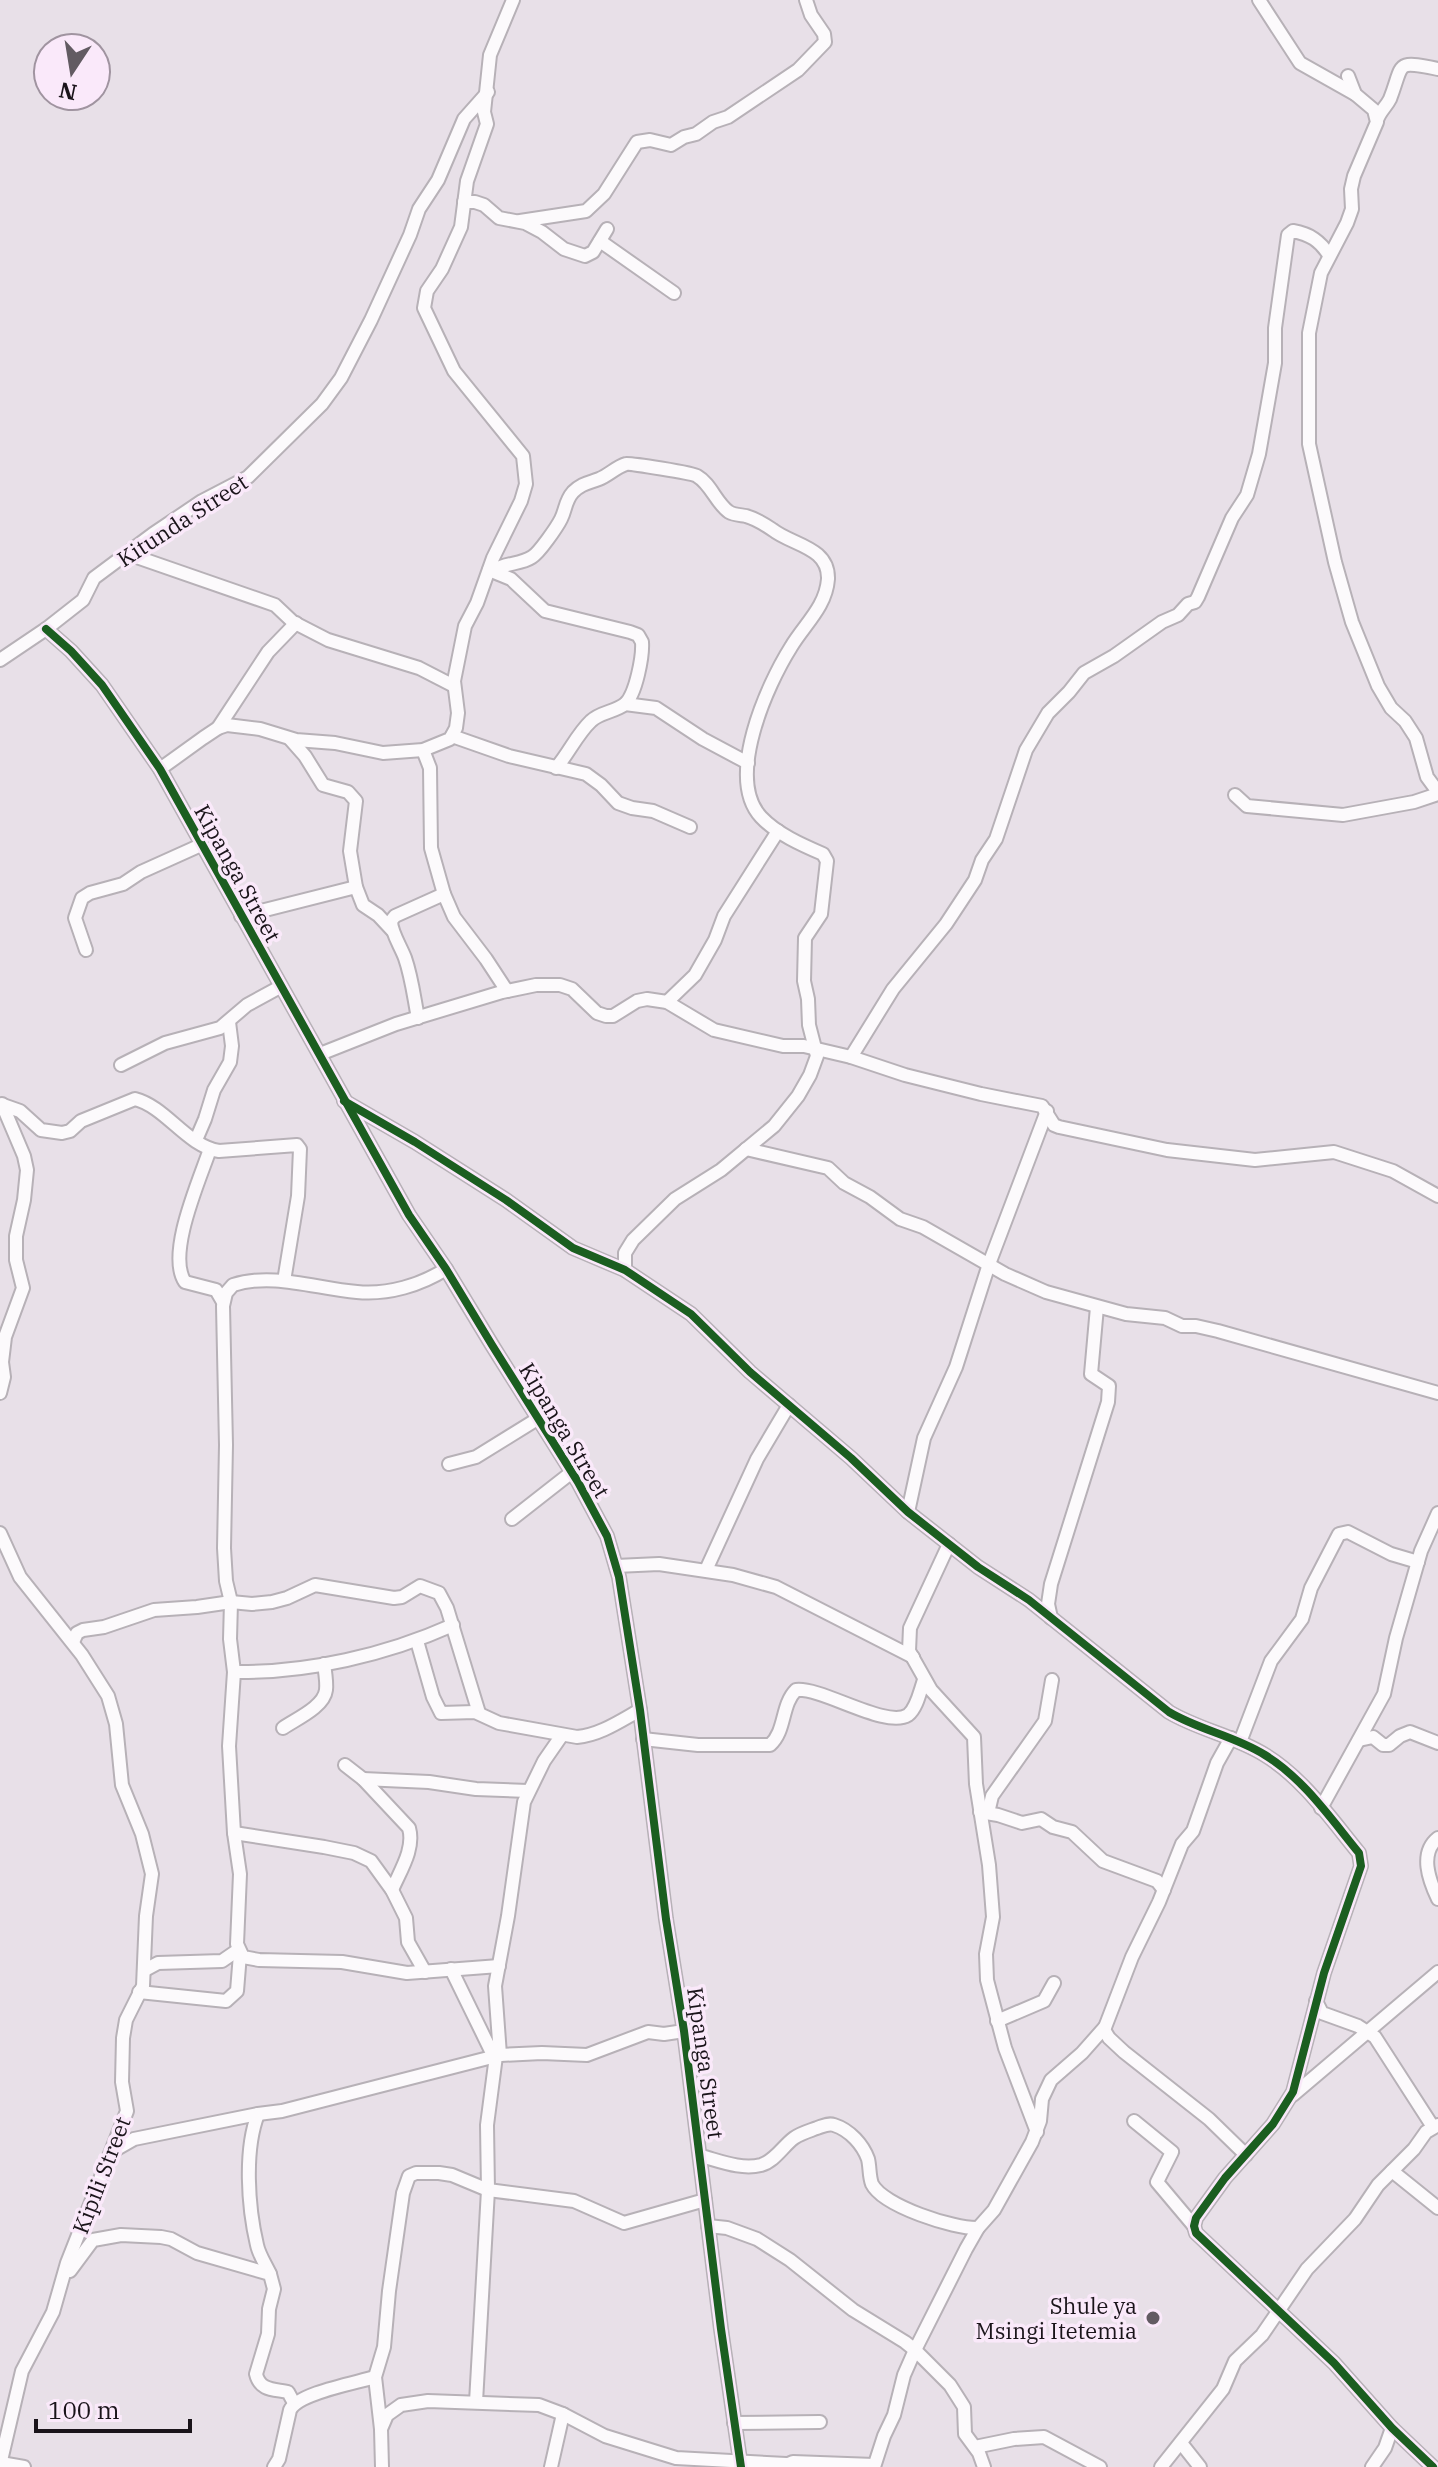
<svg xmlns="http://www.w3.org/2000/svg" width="1438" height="2467" font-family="'IBM Plex Serif',serif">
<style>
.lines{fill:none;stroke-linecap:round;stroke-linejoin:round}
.street-casing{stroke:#b7b1b7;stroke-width:16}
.street{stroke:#fcfafc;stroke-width:12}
.cycleway-casing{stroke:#fae9fa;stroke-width:13}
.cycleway{stroke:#1b5e20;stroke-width:8}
.poi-dot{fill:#625b62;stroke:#fae9fa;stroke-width:3}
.labels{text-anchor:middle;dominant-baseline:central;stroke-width:7;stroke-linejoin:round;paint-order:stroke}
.street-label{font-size:22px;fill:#1a141a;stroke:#fae9fa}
.poi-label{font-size:22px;fill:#1a141a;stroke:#fae9fa;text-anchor:end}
</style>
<rect width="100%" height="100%" fill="#e8e0e8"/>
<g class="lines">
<g class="street-casing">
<g id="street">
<polyline points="1259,0 1300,63 1355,94"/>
<polyline points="1348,76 1355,94 1374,110 1377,122 1354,176 1351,189 1352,209 1347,223 1321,273 1309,333 1309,444 1335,562 1352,622 1378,686 1391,708 1405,721 1416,738 1427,777 1438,792"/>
<path d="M1377,120C1380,111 1386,107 1390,99C1404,63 1394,60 1438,69"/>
<polyline points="464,202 475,202 484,205 499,218 525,223 542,232 564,249 585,256 593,252 607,229"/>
<polyline points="520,221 586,211 604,194 637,142 650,140 671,145 684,137 696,134 713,122 728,117 798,70 825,42 824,34 811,15 806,0"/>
<polyline points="600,241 674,293"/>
<polyline points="128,554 275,605 293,622 328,640 419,668 454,686"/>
<path d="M489,570L511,579L545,611L630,632L638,635L642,642C643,656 636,694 625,704C615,712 600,712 591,721C577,734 569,753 556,768"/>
<path d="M492,571C506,562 520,565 532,557C539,553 557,527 561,519C566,509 565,501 573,492C582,483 589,483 599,479C609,475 616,467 626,464C629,463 693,473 697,476C711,484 716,503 729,512C734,515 741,515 746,516C757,519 764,524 773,530C792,545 829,547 828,579C826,607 804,625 791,647C767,685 725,778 761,817C777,834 802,845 823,854L827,861L821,914L805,938L804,981L808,999L809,1025L817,1056L810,1075L798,1096L774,1126L721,1170L675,1199L633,1240L625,1253V1270"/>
<polyline points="46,629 71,651 102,685 160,769 409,1215 446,1269 492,1345 578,1482 607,1536 619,1577 640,1710 666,1919 684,2031 721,2329 741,2467"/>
<polyline points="0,660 46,629 83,600 94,578 153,534 202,501 248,477 322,404 341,378 371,320 410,235 419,209 438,180 464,119 488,92"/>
<polyline points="625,704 656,708 703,739 748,763"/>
<polyline points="218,728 268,652 296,623"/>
<polyline points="452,736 509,756 586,774 601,785 618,803 632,808 653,811 690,827"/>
<polyline points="290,739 305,756 323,785 348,792 356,801 350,851 356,887 363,905 378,915 392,930"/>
<polyline points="423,750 430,768 431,848 444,894 454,917 486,959 507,991"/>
<polyline points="160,769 203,738 218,728 227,725 260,729 296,740 335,743 383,753 423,750 450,739 456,728 458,713 454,681 465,626 477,603 493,558 521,501 526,484 523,456 454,371 424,308 427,291 442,269 461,227 467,181 487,124 484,112 490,55 513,0"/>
<polyline points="1235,795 1247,806 1343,815 1414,802 1438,794"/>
<polyline points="241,916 356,887"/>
<polyline points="86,950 75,918 82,898 90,893 123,884 141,872 201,845"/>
<polyline points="667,1002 695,975 715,940 724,916 778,831"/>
<path d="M418,1018C414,998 412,978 405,958C401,947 391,932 391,921L395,916L444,894"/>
<polyline points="320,1054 396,1024 502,992 536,985 560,985 572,989 597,1013 606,1016 613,1016 637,1001 647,999 667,1002 714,1030 783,1046 804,1046 851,1057 905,1075 981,1094 1042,1106 1054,1125 1059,1127 1167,1150 1255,1160 1334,1152 1393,1171 1438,1196"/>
<path d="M851,1057L893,989L946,924L975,880L982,860L996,839L1026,750L1048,713L1069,692L1084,673L1114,656L1162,622L1178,615L1188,604L1195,602L1198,597L1232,518L1247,495L1259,454L1275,363V328L1288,235L1293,231C1310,234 1320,241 1329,255"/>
<polyline points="121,1065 165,1043 220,1028 247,1005 280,987"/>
<path d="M344,1101L415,1142L506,1200L573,1248L625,1270L691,1314L750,1372L851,1458L908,1512L978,1567L1029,1600L1169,1712C1199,1730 1235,1736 1265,1755C1303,1778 1331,1819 1359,1853L1361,1866L1324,1973L1293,2092L1273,2124L1225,2178L1196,2218L1194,2226L1196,2233L1334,2363L1392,2428L1433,2467"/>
<path d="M3,1105L20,1111L41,1130L62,1133L70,1131L81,1121L135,1099C166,1107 187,1146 219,1151L297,1145L300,1149L298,1196L284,1281"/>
<polyline points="196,1140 205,1119 214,1090 230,1062 232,1046 229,1022"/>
<path d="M210,1149C200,1179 166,1254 185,1282L216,1290L223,1302"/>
<polyline points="746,1149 828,1168 844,1183 870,1197 900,1219 923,1227 1005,1274 1046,1292 1126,1314 1165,1318 1182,1326 1196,1326 1218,1331 1438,1393"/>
<path d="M446,1269C421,1285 388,1295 357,1292C317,1289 273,1272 233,1285L226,1293L223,1306L226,1445L224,1548L226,1581L231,1602L230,1639L234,1672L229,1746L234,1833L240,1874L237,1944L243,1957L259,1960L342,1962L407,1973L499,1966"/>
<polyline points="0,1393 4,1377 2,1362 5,1337 23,1288 16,1260 16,1236 24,1200 27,1170 24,1156 2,1104"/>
<polyline points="449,1464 476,1457 539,1418"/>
<polyline points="908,1512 924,1438 956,1367 989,1264 1047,1111"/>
<polyline points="512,1519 572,1472"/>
<polyline points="0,1533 20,1577 82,1655 108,1696 116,1724 122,1785 142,1834 152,1874 146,1916 143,1986 126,2020 123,2038 122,2082 127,2111 67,2263 53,2312 22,2371 0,2465"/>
<polyline points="949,1544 910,1628 909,1651 931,1690 974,1737 976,1784 989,1865 993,1917 986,1954 987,1980 1005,2048 1037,2132"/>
<polyline points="616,1566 659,1564 733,1575 776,1587 913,1657"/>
<polyline points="706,1570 757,1459 789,1405"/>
<polyline points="1051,1618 1048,1604 1051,1584 1108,1402 1109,1386 1091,1374 1097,1307"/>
<path d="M417,1641L433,1697L441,1713L475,1712L499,1723L577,1737C600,1735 620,1721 640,1710"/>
<polyline points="73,1642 77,1633 83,1630 104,1627 154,1610 197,1607 231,1602 252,1604 272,1602 287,1598 315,1585 394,1598 402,1597 420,1586 439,1593 447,1608 479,1713"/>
<path d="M234,1672C308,1673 386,1655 453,1625"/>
<path d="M283,1728C296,1719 324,1707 326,1690C327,1682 325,1672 324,1664"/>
<polyline points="1231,1738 1217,1763 1193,1831 1182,1844 1159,1902 1132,1957 1104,2030 1109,2038 1124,2052 1209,2119 1246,2155"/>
<path d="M643,1739L698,1745H770C786,1731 781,1705 796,1690C822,1687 886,1729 908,1715C917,1708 920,1691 924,1680"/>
<polyline points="1359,1740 1373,1737 1383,1745 1389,1745 1400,1736 1410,1732 1438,1743"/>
<polyline points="1240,1742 1271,1661 1302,1619 1311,1588 1339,1534 1348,1532 1391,1554 1418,1562"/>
<path d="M345,1765L363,1779L409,1828C415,1849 400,1871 392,1890"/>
<polyline points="363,1779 429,1782 476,1789 528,1791"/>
<polyline points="1321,1808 1384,1694 1396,1638 1421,1551 1438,1513"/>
<polyline points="980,1812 998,1815 1022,1823 1041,1819 1053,1827 1072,1832 1103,1861 1157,1881 1164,1890"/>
<polyline points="988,1813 992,1796 1045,1721 1052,1680"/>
<polyline points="234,1833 324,1847 354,1853 371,1861 392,1890 406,1918 408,1942 425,1972"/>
<path d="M1438,1838C1419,1853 1429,1880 1438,1899"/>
<polyline points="451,1969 494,2057"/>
<polyline points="145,1970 158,1963 222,1961 238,1950"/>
<polyline points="139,1992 226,2001 237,1991 240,1954"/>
<polyline points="1316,2001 1322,2013 1358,2026 1375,2037 1433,2127"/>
<polyline points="997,2021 1044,2001 1054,1983"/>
<polyline points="500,2055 495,1986 508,1916 524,1802 544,1761 562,1735"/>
<polyline points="1293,2095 1438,1972"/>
<path d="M258,2114C244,2150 248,2207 257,2245C259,2255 266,2265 270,2274"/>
<polyline points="1134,2121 1172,2152 1157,2182 1194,2226"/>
<polyline points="113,2151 134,2139 258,2114 282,2111 500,2055 542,2053 587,2055 648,2032 664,2034 684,2031"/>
<path d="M701,2156C720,2161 741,2170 761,2165C775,2161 783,2146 794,2138C801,2133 809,2131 817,2128C823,2126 828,2123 834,2125C850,2130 863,2145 868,2159C870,2167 869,2176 872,2184C883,2206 954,2229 978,2228"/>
<polyline points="1392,2171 1438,2208"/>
<polyline points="708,2226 727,2228 757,2239 790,2260 853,2310 905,2342 915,2350 950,2385 964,2407 965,2434 979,2453 984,2467"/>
<path d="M70,2271L93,2240L121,2235L161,2237L171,2239L197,2253L270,2274L274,2289L269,2309L268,2334L256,2374C260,2391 274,2389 288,2392L294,2403"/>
<polyline points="476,2402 488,2190 487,2125 496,2056"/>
<polyline points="734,2423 820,2422"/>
<polyline points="381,2429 375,2377 384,2347 389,2291 403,2193 409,2176 416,2173 439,2173 452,2175 488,2190 574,2201 624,2223 705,2200"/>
<polyline points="1181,2443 1200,2467"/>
<polyline points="975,2447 1014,2439 1044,2437 1100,2467"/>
<polyline points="1,2463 24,2467"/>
<path d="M274,2467L279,2459L290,2410C298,2393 356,2383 375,2377"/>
<polyline points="382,2467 381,2429 387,2415 401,2405 428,2401 539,2405 563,2414 605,2436 676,2458 786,2464"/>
<polyline points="551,2467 563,2414"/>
<polyline points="781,2467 793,2462 874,2465"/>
<polyline points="874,2467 884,2436 894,2415 904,2375 915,2350 966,2249 978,2228 994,2210 1032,2142 1040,2121 1042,2099 1051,2080 1082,2053 1105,2027"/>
<polyline points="1161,2467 1223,2389 1235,2361 1262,2335 1307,2269 1355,2219 1378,2185 1414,2149 1426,2132 1438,2125"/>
<polyline points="1372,2467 1385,2448 1392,2428"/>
</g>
</g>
<use href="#street" class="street"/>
<g class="cycleway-casing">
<g id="cycleway">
<polyline points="46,629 71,651 102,685 160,769 409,1215 446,1269 492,1345 578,1482 607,1536 619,1577 640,1710 666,1919 684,2031 721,2329 741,2467"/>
<path d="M344,1101L415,1142L506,1200L573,1248L625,1270L691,1314L750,1372L851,1458L908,1512L978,1567L1029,1600L1169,1712C1199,1730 1235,1736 1265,1755C1303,1778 1331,1819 1359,1853L1361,1866L1324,1973L1293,2092L1273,2124L1225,2178L1196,2218L1194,2226L1196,2233L1334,2363L1392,2428L1433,2467"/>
</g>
</g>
<use href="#cycleway" class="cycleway"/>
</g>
<circle class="poi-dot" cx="1153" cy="2318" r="8"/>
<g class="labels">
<g class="street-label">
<text transform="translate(182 520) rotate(-33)">Kitunda Street</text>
<text transform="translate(238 873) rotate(61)">Kipanga Street</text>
<text transform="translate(565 1430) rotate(59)">Kipanga Street</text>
<text transform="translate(706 2063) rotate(82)">Kipanga Street</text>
<text transform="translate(101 2175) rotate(-69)">Kipili Street</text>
</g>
<g class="poi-label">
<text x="1137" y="2305">Shule ya<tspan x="1137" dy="25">Msingi Itetemia</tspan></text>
</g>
</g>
<g transform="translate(72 72) rotate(192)"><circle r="38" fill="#fae9fa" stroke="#a094a0" stroke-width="2"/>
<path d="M0-6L14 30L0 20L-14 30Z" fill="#625b62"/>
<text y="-12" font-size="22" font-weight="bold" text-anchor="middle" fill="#1a141a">N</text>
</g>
<path d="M36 2419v12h154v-12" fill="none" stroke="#1a141a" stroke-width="4"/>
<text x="48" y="2419" font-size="24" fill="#1a141a" stroke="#fae9fa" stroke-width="6" paint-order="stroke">100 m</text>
</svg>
